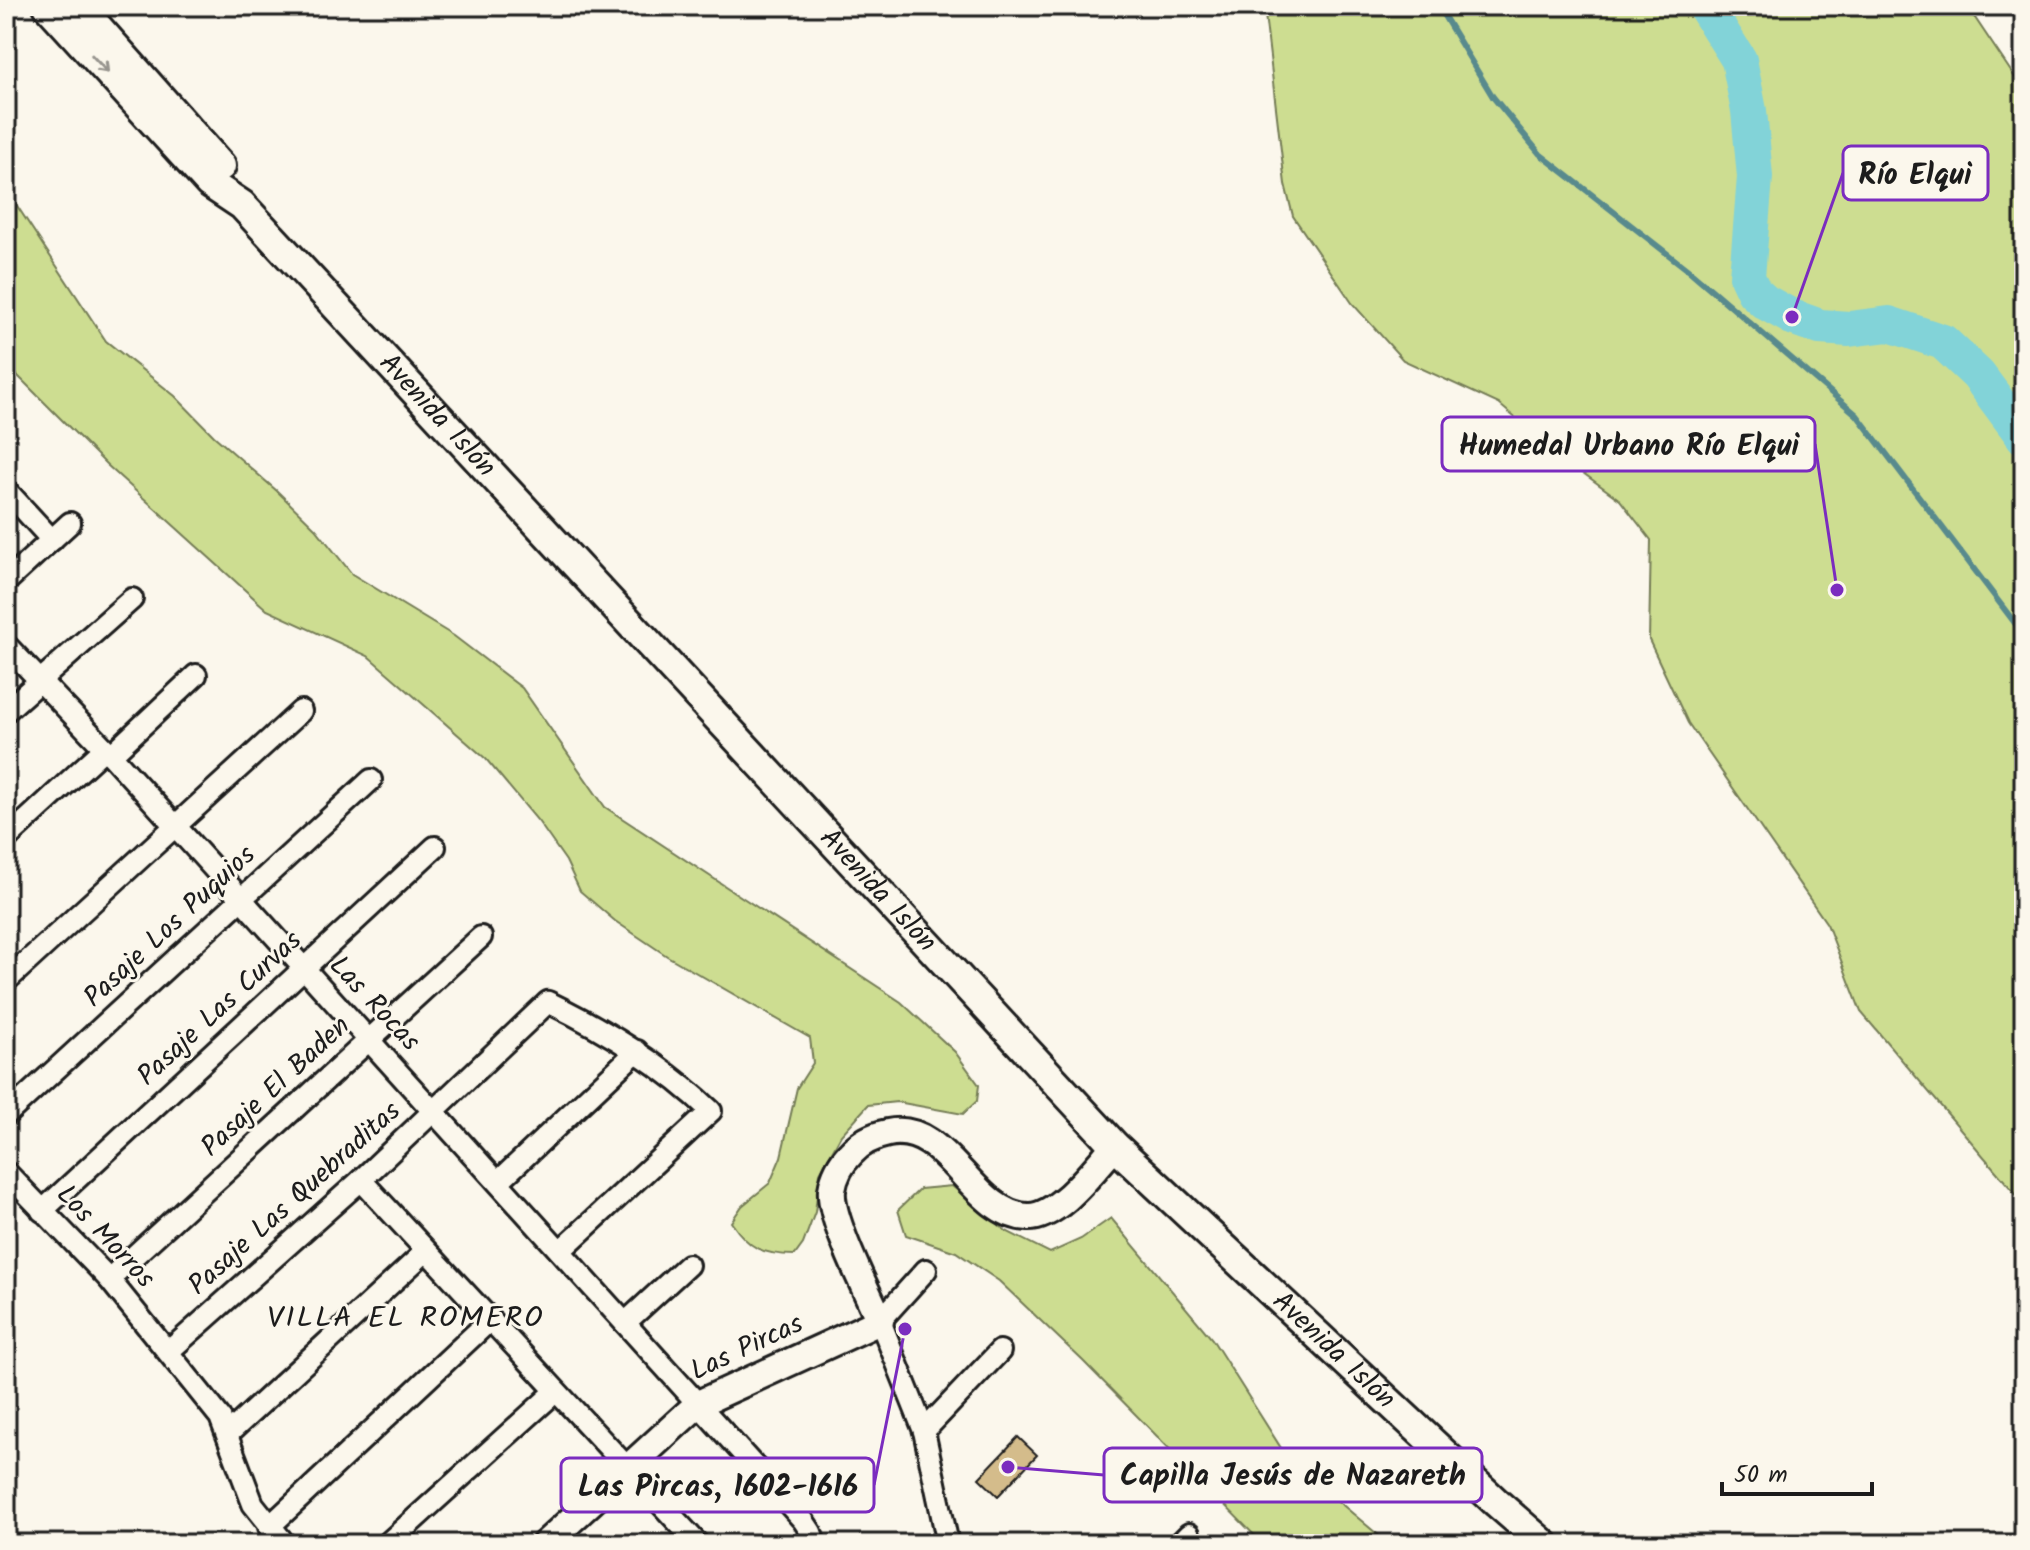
<svg xmlns="http://www.w3.org/2000/svg" width="2030" height="1550" font-family="Kalam,sans-serif">
<style>
.green{fill:#cddd91;stroke:#747c56;stroke-width:2}
.lines{fill:none;stroke-linecap:round;stroke-linejoin:round}
.stream{stroke:#598a8d;stroke-width:6}
.river{stroke:#82d3d8;stroke-width:36}
.building{fill:#d4bc8b;stroke:#1c1c1c;stroke-width:2}
.minor-casing{stroke:#1c1c1c;stroke-width:26}
.tertiary-casing{stroke:#1c1c1c;stroke-width:32}
.secondary-casing{stroke:#1c1c1c;stroke-width:34}
.minor{stroke:#fbf7ec;stroke-width:20}
.tertiary{stroke:#fbf7ec;stroke-width:26}
.secondary{stroke:#fbf7ec;stroke-width:28}
.oneway{stroke:#97948e}
.labels{text-anchor:middle;dominant-baseline:central;stroke-width:6;stroke-linejoin:round;paint-order:stroke}
.street-label{font-size:28px;fill:#1c1c1c;stroke:#fbf7ec}
.neighbourhood-label{font-size:30px;letter-spacing:2px;fill:#1c1c1c;stroke:#fbf7ec}
.leader{fill:none;stroke:#7b2cbf;stroke-width:3}
.callout-dot{fill:#7b2cbf;stroke:#fbf7ec;stroke-width:3}
.callout{fill:#fbf7ec;stroke:#7b2cbf;stroke-width:3}
.callout-label{font-size:30px;text-anchor:middle;font-weight:bold;fill:#1c1c1c}
</style>
<rect width="100%" height="100%" fill="#fbf7ec"/>
<filter id="ink" filterUnits="userSpaceOnUse"><feTurbulence type="fractalNoise" baseFrequency=".0125" numOctaves="2"/><feDisplacementMap in="SourceGraphic" scale="16" xChannelSelector="R" yChannelSelector="G"/><feConvolveMatrix kernelMatrix="1 2 1 2 8 2 1 2 1" color-interpolation-filters="sRGB"/></filter>
<g filter="url(#ink)">
<g class="green">
<polygon points="1264,6 1967,6 2024,91 2024,1204 1861,1012 1827,924 1688,723 1649,640 1651,540 1620,500 1561,457 1499,404 1403,360 1352,303 1293,216 1285,184"/>
<path d="M6,189L106,341L175,396L214,436L277,491L316,529L352,574L454,636L522,688L605,807L901,1002L955,1052L979,1085L977,1101L963,1114L897,1102L868,1105L841,1135L820,1173L815,1212L803,1244L795,1255C763,1255 749,1249 731,1222L742,1206L770,1183L781,1157L797,1088L813,1063L810,1038L667,956L615,921L580,891L566,861L538,821L486,759L368,656L267,610L107,465L6,364Z"/>
<polygon points="952,1186 1006,1231 1050,1253 1081,1239 1111,1218 1212,1339 1288,1459 1389,1544 1263,1544 1083,1361 999,1281 956,1252 906,1235 898,1210 920,1189"/>
</g>
<g class="lines">
<polyline class="stream" points="1438,6 1493,97 1540,154 1692,273 1857,415 2024,635"/>
<polyline class="river" points="1705,6 1739,60 1749,111 1755,177 1747,277 1754,292 1765,302 1792,317 1820,327 1849,329 1889,324 1943,342 1978,375 2024,437"/>
</g>
<polygon class="building" points="1018,1437 1037,1455 998,1496 979,1478"/>
<g class="lines">
<g class="minor-casing">
<g id="minor">
<polyline points="6,490 52,540"/>
<polyline points="6,582 70,523"/>
<polyline points="6,645 111,755 803,1520 811,1532 815,1544"/>
<polyline points="6,711 132,599"/>
<polyline points="111,755 196,675"/>
<polyline points="6,839 104,749"/>
<polyline points="6,981 301,711"/>
<polyline points="6,1115 371,780"/>
<polyline points="6,1172 109,1279 220,1417 253,1504 285,1544"/>
<polyline points="361,1180 698,1544"/>
<polyline points="499,1181 637,1051"/>
<polyline points="42,1211 435,847"/>
<polyline points="926,1270 880,1321 924,1431 948,1544"/>
<polyline points="109,1279 481,937"/>
<polyline points="625,1323 688,1265"/>
<path d="M169,1351L361,1180L548,1002C608,1031 663,1065 711,1111L560,1251"/>
<polyline points="924,1431 1000,1351"/>
<polyline points="228,1434 425,1252"/>
<polyline points="269,1527 489,1321"/>
<polyline points="387,1544 555,1392"/>
<polyline points="1179,1544 1189,1534"/>
</g>
</g>
<g class="tertiary-casing">
<path id="tertiary" d="M545,1544L698,1404L880,1321C868,1293 829,1218 832,1190C834,1177 841,1163 851,1153C861,1142 873,1136 888,1133C947,1120 971,1215 1028,1217C1059,1218 1095,1167 1115,1146"/>
</g>
<g class="secondary-casing">
<g id="secondary">
<path id="s1" d="M48,6L209,183L242,205L1115,1146L1497,1503L1544,1544"/>
<polyline points="79,6 221,166"/>
</g>
</g>
<use href="#minor" class="minor"/>
<use href="#tertiary" class="tertiary"/>
<use href="#secondary" class="secondary"/>
</g>
<defs><path id="oneway-shaft" d="M-6 0H5M1.5-3L5.5 0L1.5 3" fill="none" stroke-width="1.6" stroke-linecap="round" stroke-linejoin="round" transform="scale(2)"/></defs>
<use class="oneway" href="#oneway-shaft" transform="translate(100 64) rotate(47)"/>
</g>
<g class="labels">
<g class="street-label">
<text stroke="none"><textPath href="#s1" startOffset="566">Avenida Islón</textPath></text>
<text stroke="none"><textPath href="#s1" startOffset="1214">Avenida Islón</textPath></text>
<text transform="translate(170 927) rotate(-43)">Pasaje Los Puquios</text>
<text transform="translate(374 1004) rotate(47)">Las Rocas</text>
<text transform="translate(220 1009) rotate(-43)">Pasaje Las Curvas</text>
<text transform="translate(276 1087) rotate(-43)">Pasaje El Baden</text>
<text transform="translate(295 1199) rotate(-42)">Pasaje Las Quebraditas</text>
<text transform="translate(105 1237) rotate(47)">Los Morros</text>
<text transform="translate(747 1348) rotate(-25)">Las Pircas</text>
<text stroke="none"><textPath href="#s1" startOffset="1862">Avenida Islón</textPath></text>
</g>
<g class="neighbourhood-label">
<text x="406" y="1319">VILLA EL ROMERO</text>
</g>
</g>
<path class="leader" d="M1792 317L1843 173M1837 590L1815 444M1008 1467L1104 1475M905 1329L874 1485"/>
<g class="callout-dot">
<circle cx="1792" cy="317" r="8"/>
<circle cx="1837" cy="590" r="8"/>
<circle cx="1008" cy="1467" r="8"/>
<circle cx="905" cy="1329" r="8"/>
</g>
<g class="callout">
<rect x="1843" y="146" width="145" height="54" rx="8"/>
<rect x="1442" y="417" width="373" height="54" rx="8"/>
<rect x="1104" y="1448" width="378" height="54" rx="8"/>
<rect x="561" y="1458" width="313" height="54" rx="8"/>
</g>
<g class="callout-label">
<text x="1915" y="184">Río Elqui</text>
<text x="1629" y="455">Humedal Urbano Río Elqui</text>
<text x="1293" y="1485">Capilla Jesús de Nazareth</text>
<text x="718" y="1496">Las Pircas, 1602-1616</text>
</g>
<rect width="2030" height="1550" fill="none" stroke="#fbf7ec" stroke-width="32"/>
<rect x="16" y="16" width="1998" height="1518" fill="none" stroke="#1c1c1c" stroke-width="3" filter="url(#ink)"/>
<path d="M1722 1482v12h150v-12" fill="none" stroke="#1c1c1c" stroke-width="4"/>
<text x="1734" y="1482" font-size="24" fill="#1c1c1c" stroke="#fbf7ec" stroke-width="6" paint-order="stroke">50 m</text>
</svg>
